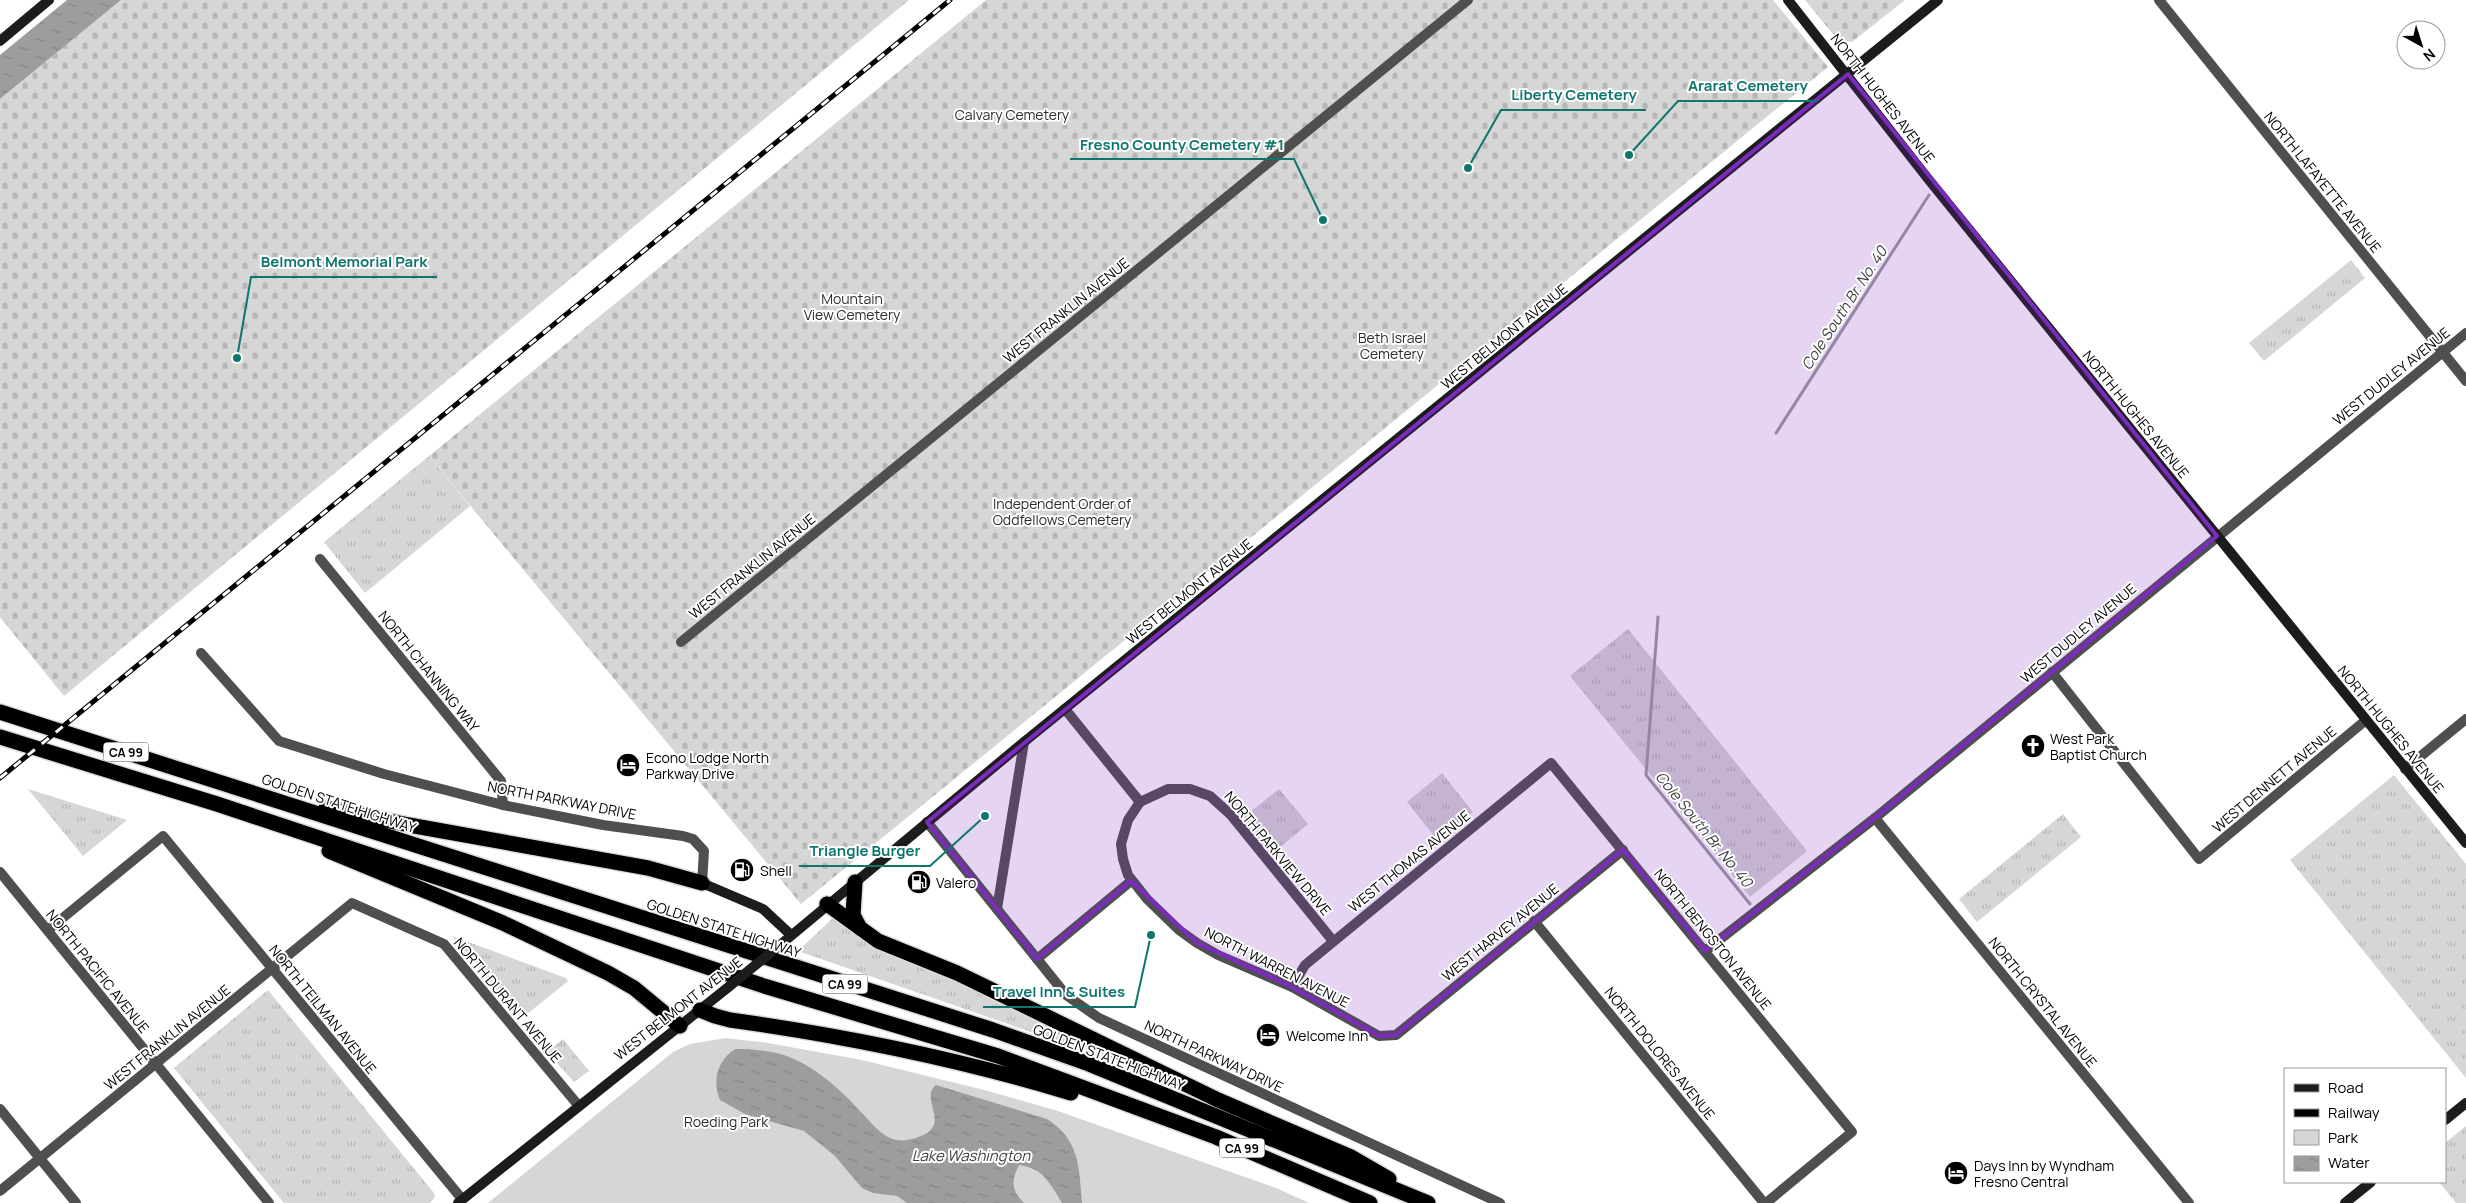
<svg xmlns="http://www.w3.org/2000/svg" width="2466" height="1203" font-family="Manrope,sans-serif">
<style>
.grass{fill:url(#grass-tufts)}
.cemetery{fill:url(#cemetery-stones)}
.park{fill:#d6d6d6}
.water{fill:url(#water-ripples)}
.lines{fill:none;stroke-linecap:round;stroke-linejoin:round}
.stream{stroke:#9d9d9d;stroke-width:3}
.highway-casing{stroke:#dbdbdb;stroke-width:18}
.street{stroke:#4f4f4f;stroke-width:10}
.secondary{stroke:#1c1c1c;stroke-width:10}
.highway{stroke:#000;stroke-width:15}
.rail-casing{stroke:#000;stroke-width:5}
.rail{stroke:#fff;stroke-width:3;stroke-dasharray:9;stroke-linecap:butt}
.secondary-bridge{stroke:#1c1c1c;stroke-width:10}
.marked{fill:#7b2cbf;fill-opacity:0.2;stroke:#7b2cbf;stroke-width:4;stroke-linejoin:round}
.labels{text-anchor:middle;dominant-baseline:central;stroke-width:4;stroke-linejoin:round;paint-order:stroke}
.shield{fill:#fff;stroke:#4c4c4c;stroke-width:1}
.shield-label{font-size:12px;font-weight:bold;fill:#000}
.street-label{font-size:14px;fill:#000;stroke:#fff}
.park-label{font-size:14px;fill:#2d2d2d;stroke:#fff}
.poi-label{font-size:14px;fill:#000;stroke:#fff;text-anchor:start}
.water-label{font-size:15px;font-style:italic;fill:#3e3e3e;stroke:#fff}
.leader{fill:none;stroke:#0f766e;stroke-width:2}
.callout-dot{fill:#0f766e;stroke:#fff;stroke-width:2}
.callout-label{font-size:15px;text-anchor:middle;font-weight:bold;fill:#0f766e;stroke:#fff;stroke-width:4;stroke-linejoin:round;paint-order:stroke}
</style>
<defs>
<pattern id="grass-tufts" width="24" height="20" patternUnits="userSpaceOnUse" patternTransform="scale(1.25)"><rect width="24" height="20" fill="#d6d6d6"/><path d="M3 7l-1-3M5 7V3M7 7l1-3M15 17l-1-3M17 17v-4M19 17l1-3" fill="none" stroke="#b6b6b6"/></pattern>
<pattern id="cemetery-stones" width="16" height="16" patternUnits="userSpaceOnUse" patternTransform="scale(1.25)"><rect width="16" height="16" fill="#d6d6d6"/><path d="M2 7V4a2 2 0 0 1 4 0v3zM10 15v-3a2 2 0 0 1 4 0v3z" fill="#b6b6b6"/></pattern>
<pattern id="water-ripples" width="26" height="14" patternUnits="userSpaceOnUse" patternTransform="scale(1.25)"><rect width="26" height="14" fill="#9d9d9d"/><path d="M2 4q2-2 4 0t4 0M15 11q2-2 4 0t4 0" fill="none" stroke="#858585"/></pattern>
</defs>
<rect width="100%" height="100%" fill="#fff"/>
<g class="grass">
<polygon points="2351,260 2365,278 2264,361 2249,343"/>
<polygon points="429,456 470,506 365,593 324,542"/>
<polygon points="1628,629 1807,851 1750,897 1570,676"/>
<polygon points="1442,773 1473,812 1438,841 1407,802"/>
<polygon points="2394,775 2466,864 2466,1078 2290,860"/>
<polygon points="28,789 127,820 83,856"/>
<polygon points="1279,789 1308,824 1273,853 1244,817"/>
<polygon points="2063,814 2081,837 1977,922 1959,899"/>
<polygon points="836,915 1129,1056 1123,1064 798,951"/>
<polygon points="452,936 566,978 568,981 521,1019"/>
<polygon points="268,990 434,1193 435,1197 430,1203 284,1203 174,1068"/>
<polygon points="563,1039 589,1071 574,1082 547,1052"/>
<polygon points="2466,1126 2466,1203 2456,1203 2439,1182 2445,1182 2445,1143"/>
</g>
<g class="cemetery">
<polygon points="121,0 909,0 64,696 0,617 0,99"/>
<polygon points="986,0 1773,0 1828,67 801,904 429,456"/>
<polygon points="1805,0 1905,0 1852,42 1837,39"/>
</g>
<polygon class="park" points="726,1038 768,1043 862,1060 984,1090 1055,1110 1276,1188 1309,1203 488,1203 673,1052 690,1044"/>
<g class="water">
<polygon points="67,0 121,0 0,99 0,55"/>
<path d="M735,1049C755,1049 780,1051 798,1061C821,1072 843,1092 860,1111C869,1120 877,1131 888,1137C899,1144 917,1139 927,1133C947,1120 920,1098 936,1085L1047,1119C1080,1140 1079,1168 1082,1203H1062C1050,1183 1043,1168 1019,1165C1011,1181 1011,1190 1024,1203H907L897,1196L873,1193L862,1188L835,1156L804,1131L745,1114L720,1100C712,1081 717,1061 735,1049Z"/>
</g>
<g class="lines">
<g class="stream">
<polyline points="1776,433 1929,195"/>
<polyline points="1658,617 1646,775 1750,904"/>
</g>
<g class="highway-casing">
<g id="highway">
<polyline points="0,712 993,1030 1089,1064 1428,1203"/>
<polyline points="0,737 217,804 764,986 998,1056 1216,1137 1370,1203"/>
<polyline points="326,808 409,825 648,868 702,883"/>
<polyline points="329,851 503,923 608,973 634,988 680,1026"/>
<polyline points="855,882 853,915 860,928"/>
<polyline points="827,904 878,941 957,973 1218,1100 1351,1157 1389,1179"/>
<path d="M700,1010L715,1016L730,1020C846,1036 959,1059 1071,1093"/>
</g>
</g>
<g class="street">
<polyline points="2159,0 2466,381"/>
<polyline points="320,559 501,781 503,805"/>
<polyline points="681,642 1468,0"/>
<polyline points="201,653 279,741 384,774 503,805 603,825 683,836 693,839 704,851 702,883"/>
<polyline points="2052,672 2199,859 2366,720"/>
<polyline points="1065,709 1140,802"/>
<polyline points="2405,769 2466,719"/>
<polyline points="1875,818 2189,1203"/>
<polyline points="927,822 1066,995 1099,1018 1500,1203"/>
<polyline points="0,872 269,1203"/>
<polyline points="997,909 1024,742"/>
<polyline points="1534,921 1764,1203"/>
<polyline points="48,930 163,836 462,1199"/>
<polyline points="1333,941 1231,815 1210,796 1190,789 1168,789 1140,802 1128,820 1121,844 1123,859 1128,875 1147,899 1179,930 1197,943 1218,955 1292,987 1379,1036 1396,1035 1623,850"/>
<polyline points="1705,951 1875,818 2466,333"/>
<polyline points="1037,959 1131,881"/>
<polyline points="1292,987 1305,965 1551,763 1852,1132 1766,1203"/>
<polyline points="0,1109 76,1203"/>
<polyline points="0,1191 352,903 444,944 578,1105"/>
</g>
<g class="secondary">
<polyline points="1788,0 1929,180 2466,843"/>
<polyline points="0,41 49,0"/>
<polyline points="702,883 763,909 791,935"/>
<polyline points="780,945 1024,742 1938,0"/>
<polyline points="2445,1120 2466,1103"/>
<polyline points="458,1203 731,985"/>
<polyline points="2345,1203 2371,1182"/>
</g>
<use href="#highway" class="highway"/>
<g class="rail-casing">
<polyline id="rail" points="0,778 950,0"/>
</g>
<use href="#rail" class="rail"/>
<polyline class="secondary-bridge" points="731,985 780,945"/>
</g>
<path class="marked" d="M1848,74L2217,536L1875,818L1705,951L1623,850L1396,1035L1379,1036L1292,987L1197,943L1131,881L1037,959L927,822Z"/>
<defs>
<g id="church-disc" transform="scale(1.25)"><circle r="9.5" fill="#000" stroke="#fff"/><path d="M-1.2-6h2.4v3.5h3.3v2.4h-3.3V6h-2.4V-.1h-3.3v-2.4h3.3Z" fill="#fff"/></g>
<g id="hotel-disc" transform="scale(1.25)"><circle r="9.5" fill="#000" stroke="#fff"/><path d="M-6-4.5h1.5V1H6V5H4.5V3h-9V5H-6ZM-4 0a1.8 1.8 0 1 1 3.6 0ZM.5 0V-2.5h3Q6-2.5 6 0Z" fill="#fff"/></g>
<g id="fuel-disc" transform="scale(1.25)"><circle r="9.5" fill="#000" stroke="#fff"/><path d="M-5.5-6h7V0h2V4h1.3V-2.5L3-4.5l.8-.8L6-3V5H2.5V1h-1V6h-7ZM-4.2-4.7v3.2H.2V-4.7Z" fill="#fff"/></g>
</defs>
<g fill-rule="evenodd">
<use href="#church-disc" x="2033" y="746"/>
<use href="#hotel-disc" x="628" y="765"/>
<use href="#fuel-disc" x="742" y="870"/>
<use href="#fuel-disc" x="919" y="882"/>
<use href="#hotel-disc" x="1268" y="1035"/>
<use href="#hotel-disc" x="1956" y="1173"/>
</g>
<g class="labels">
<g class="shield">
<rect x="103.5" y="742.5" width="45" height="19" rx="4"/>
<rect x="822.5" y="974.5" width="45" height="19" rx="4"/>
<rect x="1219.5" y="1138.5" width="45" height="19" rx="4"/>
</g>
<g class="shield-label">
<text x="126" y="752">CA 99</text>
<text x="845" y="984">CA 99</text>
<text x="1242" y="1148">CA 99</text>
</g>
<g class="street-label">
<text transform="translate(1883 98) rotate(52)">NORTH HUGHES AVENUE</text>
<text transform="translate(2323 182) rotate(51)">NORTH LAFAYETTE AVENUE</text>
<text transform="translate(1066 310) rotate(-39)">WEST FRANKLIN AVENUE</text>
<text transform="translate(1504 336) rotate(-39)">WEST BELMONT AVENUE</text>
<text transform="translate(2391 376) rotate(-39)">WEST DUDLEY AVENUE</text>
<text transform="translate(2136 414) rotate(51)">NORTH HUGHES AVENUE</text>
<text transform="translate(752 566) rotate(-39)">WEST FRANKLIN AVENUE</text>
<text transform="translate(1189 591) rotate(-39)">WEST BELMONT AVENUE</text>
<text transform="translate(2078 633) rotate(-40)">WEST DUDLEY AVENUE</text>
<text transform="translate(429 671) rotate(51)">NORTH CHANNING WAY</text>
<text transform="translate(2391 729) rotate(51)">NORTH HUGHES AVENUE</text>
<text transform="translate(2274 779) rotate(-40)">WEST DENNETT AVENUE</text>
<text transform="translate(562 800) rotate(11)">NORTH PARKWAY DRIVE</text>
<text transform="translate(339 803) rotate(18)">GOLDEN STATE HIGHWAY</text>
<text transform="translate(1278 853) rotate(50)">NORTH PARKVIEW DRIVE</text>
<text transform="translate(1409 861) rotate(-39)">WEST THOMAS AVENUE</text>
<text transform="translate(724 928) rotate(18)">GOLDEN STATE HIGHWAY</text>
<text transform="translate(1500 932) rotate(-39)">WEST HARVEY AVENUE</text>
<text transform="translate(1713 939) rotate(51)">NORTH BENGSTON AVENUE</text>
<text transform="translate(1277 967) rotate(27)">NORTH WARREN AVENUE</text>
<text transform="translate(98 971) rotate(51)">NORTH PACIFIC AVENUE</text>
<text transform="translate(508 1000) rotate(50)">NORTH DURANT AVENUE</text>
<text transform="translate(2043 1002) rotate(51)">NORTH CRYSTAL AVENUE</text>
<text transform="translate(678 1008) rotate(-38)">WEST BELMONT AVENUE</text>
<text transform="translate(323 1009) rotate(51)">NORTH TEILMAN AVENUE</text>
<text transform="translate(167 1037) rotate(-39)">WEST FRANKLIN AVENUE</text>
<text transform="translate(1660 1053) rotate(51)">NORTH DOLORES AVENUE</text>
<text transform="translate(1214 1056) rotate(25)">NORTH PARKWAY DRIVE</text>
<text transform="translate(1109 1057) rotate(21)">GOLDEN STATE HIGHWAY</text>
</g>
<g class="park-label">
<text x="1012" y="114">Calvary Cemetery</text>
<text x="852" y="298">Mountain<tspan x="852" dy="16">View Cemetery</tspan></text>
<text x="1392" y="337">Beth Israel<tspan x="1392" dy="16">Cemetery</tspan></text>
<text x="1062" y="503">Independent Order of<tspan x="1062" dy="16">Oddfellows Cemetery</tspan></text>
<text x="726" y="1121">Roeding Park</text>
</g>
<g class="poi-label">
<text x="2050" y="738">West Park<tspan x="2050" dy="16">Baptist Church</tspan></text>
<text x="646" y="757">Econo Lodge North<tspan x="646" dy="16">Parkway Drive</tspan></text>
<text x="760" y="870">Shell</text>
<text x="936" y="882">Valero</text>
<text x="1286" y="1035">Welcome Inn</text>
<text x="1974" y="1165">Days Inn by Wyndham<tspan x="1974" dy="16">Fresno Central</tspan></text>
</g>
<g class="water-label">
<text transform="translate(1844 308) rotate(-57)">Cole South Br. No. 40</text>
<text transform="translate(1704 829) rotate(51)">Cole South Br. No. 40</text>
<text x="971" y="1155">Lake Washington</text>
</g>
</g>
<path class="leader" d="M1629 155L1678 101H1818M1468 168L1501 110H1646M1323 220L1294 159H1070M237 358L251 277H437M985 816L930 866H799M1151 935L1135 1007H983"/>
<g class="callout-dot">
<circle cx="1629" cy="155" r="5"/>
<circle cx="1468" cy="168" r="5"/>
<circle cx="1323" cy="220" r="5"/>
<circle cx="237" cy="358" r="5"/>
<circle cx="985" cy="816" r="5"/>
<circle cx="1151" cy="935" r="5"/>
</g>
<g class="callout-label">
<text x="1748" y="91">Ararat Cemetery</text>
<text x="1574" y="100">Liberty Cemetery</text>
<text x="1182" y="150">Fresno County Cemetery #1</text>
<text x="344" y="267">Belmont Memorial Park</text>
<text x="865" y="856">Triangle Burger</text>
<text x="1059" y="997">Travel Inn &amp; Suites</text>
</g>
<rect x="2284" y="1068" width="162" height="115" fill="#ffffff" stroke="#999999"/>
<rect x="2294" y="1084" width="25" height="8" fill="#1c1c1c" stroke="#999999"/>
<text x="2328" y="1093" font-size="15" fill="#000000">Road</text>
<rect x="2294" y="1109" width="25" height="8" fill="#000000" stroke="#999999"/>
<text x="2328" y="1118" font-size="15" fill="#000000">Railway</text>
<rect x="2294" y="1130" width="25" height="15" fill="#d6d6d6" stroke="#999999"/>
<text x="2328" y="1143" font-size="15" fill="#000000">Park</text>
<rect x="2294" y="1156" width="25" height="15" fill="url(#water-ripples)" stroke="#999999"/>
<text x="2328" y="1168" font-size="15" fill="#000000">Water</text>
<g transform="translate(2421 45) rotate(141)"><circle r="24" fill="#ffffff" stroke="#999999"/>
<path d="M0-4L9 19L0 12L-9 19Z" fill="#000000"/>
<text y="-8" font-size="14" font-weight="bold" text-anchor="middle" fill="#000000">N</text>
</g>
</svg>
